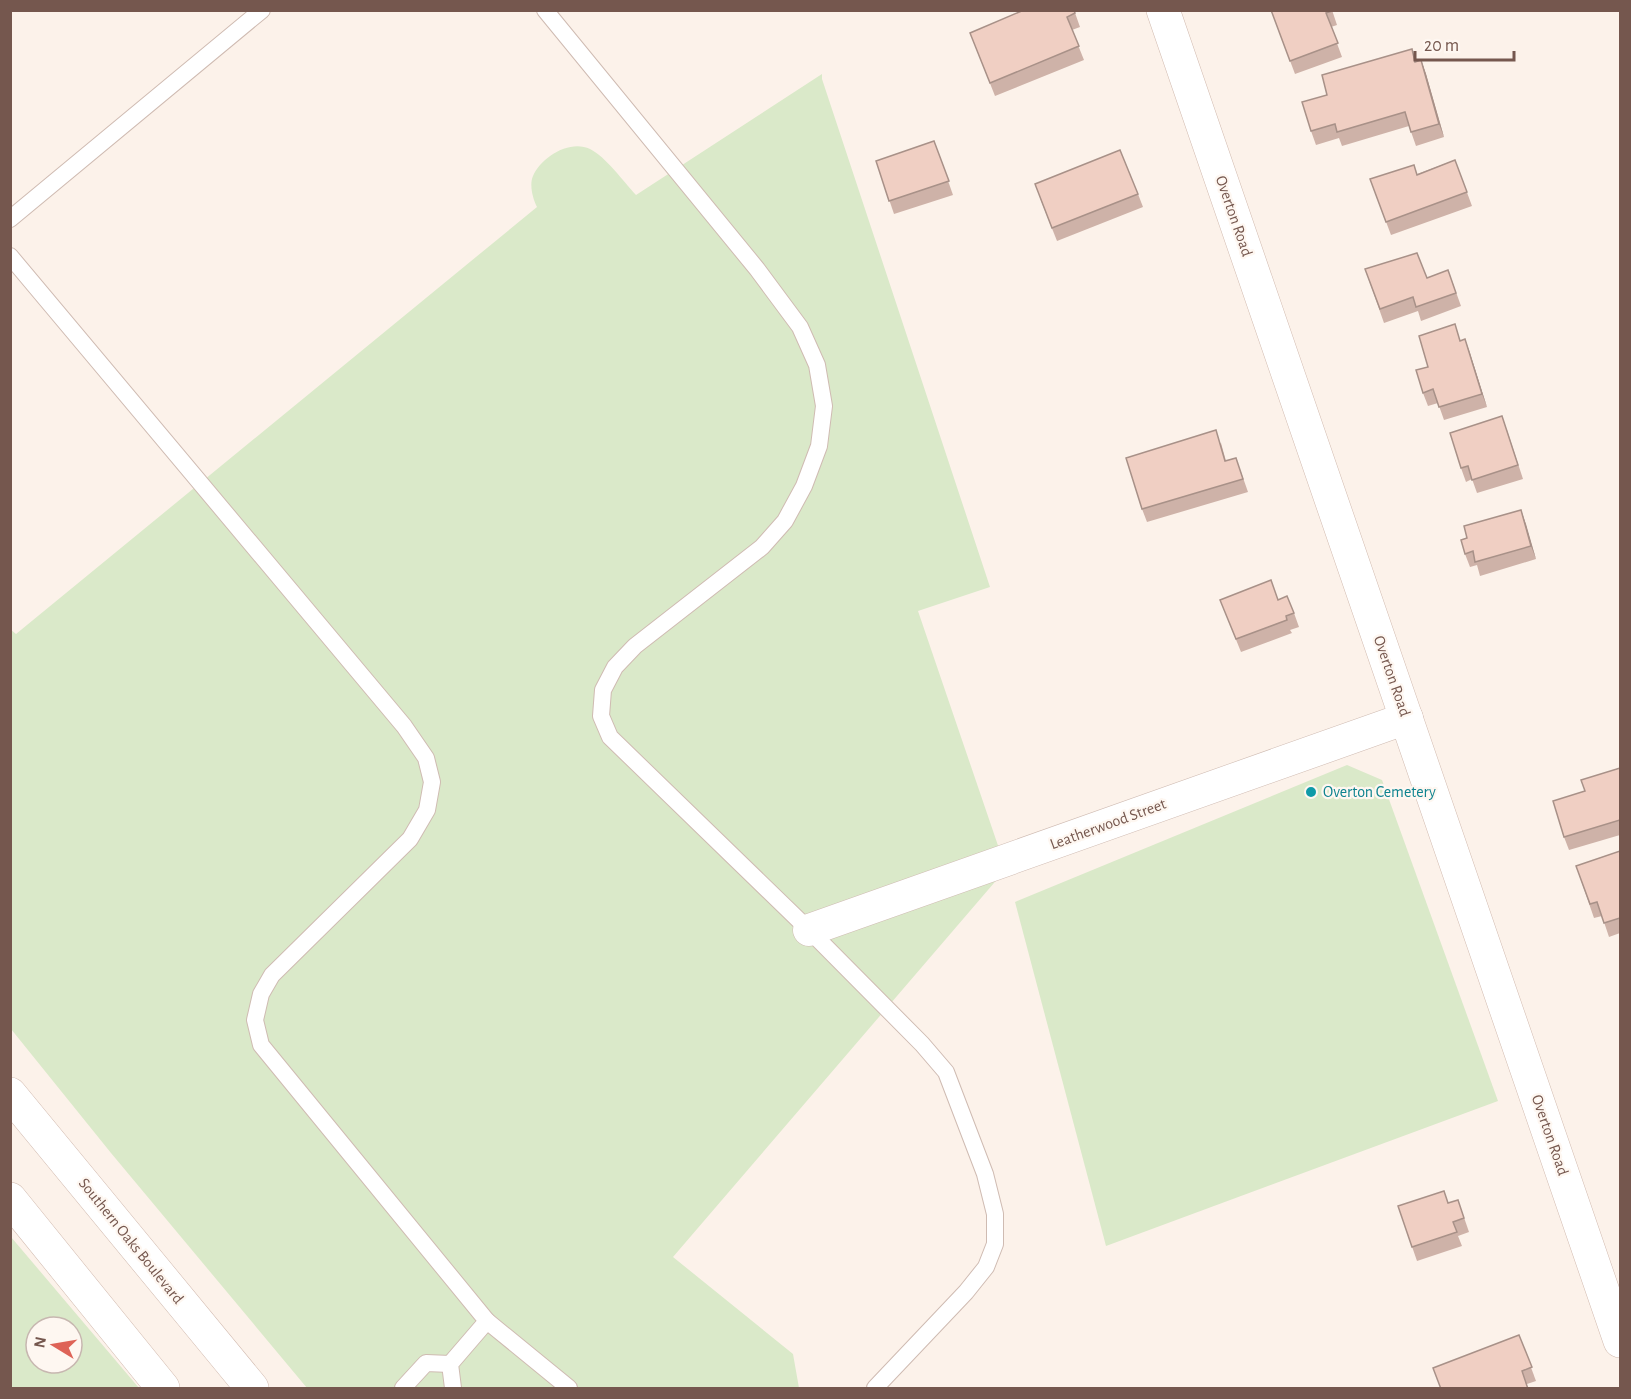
<svg xmlns="http://www.w3.org/2000/svg" width="1631" height="1399" font-family="'Alegreya Sans',sans-serif">
<style>
.green{fill:#dae9c9;fill-rule:evenodd}
.lines{fill:none;stroke-linecap:round;stroke-linejoin:round}
.lane-casing{stroke:#cfbbb2;stroke-width:18}
.street-casing{stroke:#cfbbb2;stroke-width:33}
.secondary-casing{stroke:#d2bbb0;stroke-width:34}
.lane{stroke:#fff;stroke-width:16}
.street{stroke:#fff;stroke-width:32}
.secondary{stroke:#fff;stroke-width:33}
.wall{fill:#ceb2a8}
.shaded-wall{fill:#a89188}
.building{fill:#f0cfc3;stroke:#a89188;stroke-width:1.5}
.culture-dot{fill:#0f9aa8;stroke:#fef7f1;stroke-width:2}
.labels{text-anchor:middle;dominant-baseline:central;stroke-width:4.5;stroke-linejoin:round;paint-order:stroke}
.street-label{font-size:16px;fill:#75574e;stroke:#fef7f1}
.culture-label{font-size:16px;fill:#0d838f;stroke:#fef7f1;text-anchor:start}
</style>
<rect width="100%" height="100%" fill="#fcf2ea"/>
<g class="green">
<path d="M822,74V79L990,587L918,611L1006,869L673,1257L793,1354L799,1388H307L111,1153L11,1029L10,629L16,634L537,207C533,199 529,185 533,176C541,157 570,139 590,149C606,157 623,181 636,195Z"/>
<polygon points="1347,765 1382,780 1498,1101 1106,1246 1015,902"/>
<path d="M10,1237H11L139,1388H11ZM36,1327H72V1363H36Z"/>
</g>
<g class="lines">
<g class="lane-casing">
<g id="lane">
<polyline points="545,10 757,269 800,327 817,365 824,406 819,446 804,486 785,521 762,547 635,646 615,667 603,690 601,716 610,737 809,930 922,1044 946,1072 985,1174 995,1214 995,1244 986,1267 966,1292 875,1388"/>
<polyline points="10,219 262,10"/>
<polyline points="10,256 404,726 426,758 432,782 427,810 410,839 272,975 261,994 255,1020 261,1045 487,1321 450,1364 453,1388"/>
<polyline points="487,1321 569,1388"/>
<polyline points="403,1388 426,1363 450,1364"/>
</g>
</g>
<g class="street-casing">
<polyline id="street" points="809,930 1407,718"/>
</g>
<g class="secondary-casing">
<g id="secondary">
<polyline points="1163,10 1620,1341"/>
<polyline points="10,1094 252,1388"/>
<polyline points="10,1199 163,1388"/>
</g>
</g>
<use href="#lane" class="lane"/>
<use href="#street" class="street"/>
<use href="#secondary" class="secondary"/>
</g>
<g class="wall">
<polygon points="1074,10 1080,27 1072,30 1084,60 995,96 970,33"/>
<polygon points="1271,10 1332,10 1337,25 1331,27 1342,57 1295,74"/>
<polygon points="1421,60 1426,74 1444,137 1416,146 1409,126 1342,146 1339,138 1316,145 1311,131 1327,95"/>
<polygon points="934,141 953,195 894,214 876,161"/>
<polygon points="1455,160 1472,206 1391,235 1370,179 1417,174"/>
<polygon points="1138,194 1143,207 1057,241 1040,198"/>
<polygon points="1365,269 1427,278 1448,270 1461,306 1421,321 1418,311 1384,323"/>
<polygon points="1465,339 1487,407 1444,420 1438,403 1428,406 1423,393 1428,367 1461,341"/>
<polygon points="1507,430 1523,479 1477,493 1472,479 1466,482 1461,468"/>
<polygon points="1221,443 1226,461 1241,472 1248,492 1147,522 1142,509"/>
<polygon points="1521,510 1536,559 1480,576 1477,565 1470,567 1465,554 1467,538"/>
<polygon points="1220,600 1278,600 1294,613 1299,627 1290,630 1292,633 1241,652"/>
<polygon points="1620,768 1620,835 1569,850 1564,837 1585,791"/>
<polygon points="1620,851 1620,933 1609,937 1602,916 1594,918 1576,866"/>
<polygon points="1458,1200 1469,1232 1458,1236 1462,1246 1417,1261 1398,1206 1448,1203"/>
<polygon points="1519,1335 1536,1381 1527,1384 1440,1389"/>
</g>
<g class="shaded-wall">
<polygon points="1421,60 1426,74 1444,137 1439,124"/>
<polygon points="1465,339 1470,353 1487,407 1482,394"/>
<polygon points="1521,510 1526,524 1536,559 1531,546"/>
</g>
<g class="building">
<polygon points="1024,10 1074,10 1075,13 1067,17 1079,46 990,83 970,33"/>
<polygon points="1271,10 1332,10 1332,11 1326,13 1338,43 1290,61"/>
<polygon points="1412,49 1415,62 1421,60 1439,124 1411,132 1405,112 1337,132 1335,124 1311,131 1302,102 1327,95 1322,75"/>
<polygon points="934,141 949,181 889,201 876,161"/>
<polygon points="1120,150 1138,194 1052,228 1035,184"/>
<polygon points="1455,160 1467,192 1386,222 1370,179 1414,165 1417,175"/>
<polygon points="1417,253 1427,278 1448,270 1456,293 1416,307 1413,297 1380,309 1365,269"/>
<polygon points="1455,324 1460,341 1465,339 1482,394 1439,407 1433,389 1423,393 1416,370 1428,367 1419,336"/>
<polygon points="1502,416 1518,465 1472,480 1468,466 1461,468 1450,433"/>
<polygon points="1216,430 1225,461 1236,458 1243,479 1142,509 1126,458"/>
<polygon points="1521,510 1531,546 1475,562 1473,551 1465,554 1461,540 1467,538 1464,526"/>
<polygon points="1271,580 1278,600 1287,596 1294,613 1286,616 1287,620 1236,639 1220,600"/>
<polygon points="1620,768 1620,820 1564,837 1553,801 1585,791 1581,780"/>
<polygon points="1620,851 1620,918 1604,923 1597,902 1590,904 1576,866"/>
<polygon points="1444,1191 1448,1203 1458,1200 1464,1218 1453,1222 1457,1232 1412,1247 1398,1206"/>
<polygon points="1519,1335 1532,1367 1522,1371 1528,1389 1441,1389 1433,1368"/>
</g>
<circle class="culture-dot" cx="1311" cy="792" r="6"/>
<g class="labels">
<g class="street-label">
<text transform="translate(1234 216) rotate(71)">Overton Road</text>
<text transform="translate(1392 676) rotate(71)">Overton Road</text>
<text transform="translate(1108 824) rotate(-20)">Leatherwood Street</text>
<text transform="translate(1550 1135) rotate(71)">Overton Road</text>
<text transform="translate(131 1241) rotate(51)">Southern Oaks Boulevard</text>
</g>
<g class="culture-label">
<text x="1323" y="792">Overton Cemetery</text>
</g>
</g>
<rect width="1631" height="1399" fill="none" stroke="#75574e" stroke-width="24"/>
<g transform="translate(54 1345) rotate(281)"><circle r="28" fill="#fef7f1" stroke="#c7b7b0" stroke-width="1.5"/>
<path d="M0-4.5L10 22L0 15L-10 22Z" fill="#de6357"/>
<text y="-9" font-size="16" font-weight="bold" text-anchor="middle" fill="#75574e">N</text>
</g>
<path d="M1415 51v9h99v-9" fill="none" stroke="#75574e" stroke-width="3"/>
<text x="1424" y="51" font-size="18" fill="#75574e" stroke="#fef7f1" stroke-width="4.5" paint-order="stroke">20 m</text>
</svg>
